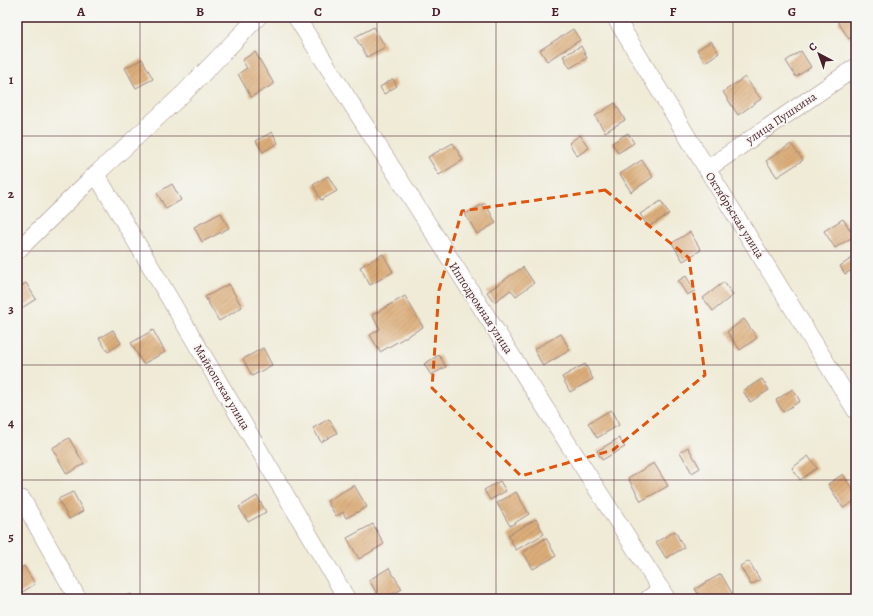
<svg xmlns="http://www.w3.org/2000/svg" width="873" height="616" font-family="Alegreya,serif">
<style>
.building{fill:url(#building-hatch)}
.lines{fill:none;stroke-linecap:round;stroke-linejoin:round}
.minor-casing{stroke:#9c8581;stroke-width:18}
.minor{stroke:#fff;stroke-width:17}
.marked{fill:none;stroke:#e0560e;stroke-width:3;stroke-dasharray:8 5;stroke-linejoin:round}
.grid{fill:none;stroke:#4a1f2b;stroke-width:1;stroke-opacity:0.55}
.labels{text-anchor:middle;dominant-baseline:central;stroke-width:3.5;stroke-linejoin:round;paint-order:stroke}
.street-label{font-size:12px;fill:#4a1f2b;stroke:#f6f6f2}
.neatline{fill:none;stroke:#4a1f2b;stroke-width:1.5}
.grid-label{font-size:13px;text-anchor:middle;font-weight:bold;fill:#4a1f2b}
</style>
<defs>
<pattern id="building-hatch" width="6" height="6" patternUnits="userSpaceOnUse"><rect width="6" height="6" fill="#dbad79"/><path d="M-1 1l2-2M0 6l6-6M5 7l2-2" fill="none" stroke="#bd9469"/></pattern>
</defs>
<rect width="100%" height="100%" fill="#f6f6f2"/>
<filter id="ink" filterUnits="userSpaceOnUse"><feTurbulence type="fractalNoise" baseFrequency=".025" numOctaves="2"/><feDisplacementMap in="SourceGraphic" scale="8" xChannelSelector="R" yChannelSelector="G"/><feConvolveMatrix kernelMatrix="1 2 1 2 8 2 1 2 1" color-interpolation-filters="sRGB"/></filter>
<filter id="wash" filterUnits="userSpaceOnUse"><feTurbulence type="fractalNoise" baseFrequency=".012" numOctaves="4" result="noise"/><feDisplacementMap in="SourceGraphic" scale="16" xChannelSelector="R" yChannelSelector="G"/><feGaussianBlur stdDeviation="0.9" result="paint"/><feColorMatrix in="noise" values="0 0 0 0 0 0 0 0 0 0 0 0 0 0 0 0 0 1.4 0 .05"/><feComposite in="paint" operator="in"/></filter>
<g filter="url(#wash)">
<rect width="100%" height="100%" fill="#efebd7"/>
<g id="blocks">
<g class="building">
<polygon points="846,17 856,17 856,34 849,39 838,22"/>
<polygon points="374,27 385,47 367,57 355,37"/>
<polygon points="573,29 580,40 547,61 540,50"/>
<polygon points="711,41 719,53 705,62 697,50"/>
<polygon points="581,46 587,58 570,68 563,56"/>
<polygon points="801,51 811,67 796,77 786,61"/>
<polygon points="255,52 274,84 251,97 238,74 247,68 242,60"/>
<polygon points="142,59 153,79 136,88 125,68"/>
<polygon points="745,77 761,99 738,115 723,92"/>
<polygon points="393,79 397,86 384,94 380,87"/>
<polygon points="615,103 625,120 605,132 595,116"/>
<polygon points="272,132 278,143 263,152 256,141"/>
<polygon points="628,133 634,143 618,153 612,143"/>
<polygon points="580,135 589,148 577,156 569,143"/>
<polygon points="453,143 463,160 439,175 428,157"/>
<polygon points="791,144 803,160 777,177 766,161"/>
<polygon points="642,160 653,177 631,192 620,174"/>
<polygon points="328,176 337,191 321,200 313,185"/>
<polygon points="172,184 181,200 166,209 157,193"/>
<polygon points="661,201 669,214 648,227 640,214"/>
<polygon points="485,203 496,223 477,234 465,214"/>
<polygon points="221,213 229,228 202,242 194,227"/>
<polygon points="843,219 854,236 835,248 824,231"/>
<polygon points="690,232 701,250 683,261 672,243"/>
<polygon points="383,254 393,272 370,285 360,267"/>
<polygon points="854,257 856,260 856,268 845,274 840,266"/>
<polygon points="523,267 534,283 516,296 511,290 494,302 487,292"/>
<polygon points="686,276 695,291 687,295 678,281"/>
<polygon points="724,282 733,295 713,311 703,298"/>
<polygon points="26,283 36,299 20,309 17,304 17,288"/>
<polygon points="229,284 242,307 219,321 205,297"/>
<polygon points="405,296 423,327 380,352 370,335 380,329 372,315"/>
<polygon points="744,319 757,338 740,350 727,332"/>
<polygon points="113,330 121,343 108,352 99,338"/>
<polygon points="153,330 165,352 143,364 131,343"/>
<polygon points="561,334 570,350 543,366 534,349"/>
<polygon points="263,348 272,365 252,376 243,359"/>
<polygon points="439,355 446,367 431,375 424,364"/>
<polygon points="585,364 593,379 570,392 562,377"/>
<polygon points="762,379 769,390 750,402 743,391"/>
<polygon points="793,389 800,401 783,412 776,400"/>
<polygon points="611,410 619,425 597,438 588,423"/>
<polygon points="329,419 337,433 321,442 313,428"/>
<polygon points="69,438 84,464 67,474 52,448"/>
<polygon points="619,438 625,447 602,460 597,451"/>
<polygon points="688,447 700,468 692,473 680,452"/>
<polygon points="808,456 817,468 800,480 792,468"/>
<polygon points="654,463 668,486 641,501 628,478"/>
<polygon points="843,474 856,495 856,500 843,508 828,484"/>
<polygon points="500,481 506,491 490,500 484,490"/>
<polygon points="354,485 367,507 346,518 343,512 336,516 327,501"/>
<polygon points="73,492 83,511 69,519 58,499"/>
<polygon points="516,492 529,514 510,526 497,503"/>
<polygon points="257,496 266,512 248,522 239,507"/>
<polygon points="536,519 544,534 516,550 508,535"/>
<polygon points="373,524 384,544 359,559 347,538"/>
<polygon points="675,531 684,548 666,558 656,542"/>
<polygon points="546,538 556,556 533,569 523,552"/>
<polygon points="749,561 760,580 751,585 740,566"/>
<polygon points="24,566 35,584 18,595 17,570"/>
<polygon points="389,568 402,589 384,599 380,599 369,580"/>
<polygon points="721,574 734,597 730,599 701,599 695,589"/>
<polygon points="131,594 134,599 120,599"/>
</g>
</g>
</g>
<g filter="url(#ink)">
<use href="#blocks" fill-opacity="0" stroke="#9c8581" stroke-width="1"/>
<g class="lines">
<g class="minor-casing">
<g id="minor">
<polyline points="296,17 667,599"/>
<polyline points="615,17 707,169 856,411"/>
<polyline points="707,169 856,67"/>
<polyline points="96,174 347,599"/>
<polyline points="17,251 96,174 183,94 258,17"/>
<polyline points="22,499 78,599"/>
<polyline points="648,599 661,589"/>
</g>
</g>
<use href="#minor" class="minor"/>
</g>
</g>
<path class="marked" d="M605,190L689,258L705,375L613,450L521,476L432,388L439,290L462,211Z"/>
<path class="grid" d="M140,17V599M259,17V599M377,17V599M496,17V599M614,17V599M733,17V599M17,136H856M17,251H856M17,365H856M17,480H856"/>
<g class="labels">
<g class="street-label">
<text transform="translate(781 118) rotate(-34)">улица Пушкина</text>
<text transform="translate(735 215) rotate(58)">Октябрьская улица</text>
<text transform="translate(481 308) rotate(57)">Ипподромная улица</text>
<text transform="translate(222 387) rotate(59)">Майкопская улица</text>
</g>
</g>
<rect width="873" height="616" fill="none" stroke="#f6f6f2" stroke-width="44"/>
<g transform="translate(819 54) rotate(319)" stroke="#f6f6f2" stroke-width="3" paint-order="stroke">
<path d="M0-3L7 15L0 10L-7 15Z" fill="#4a1f2b"/>
<text y="-6" font-size="11" font-weight="bold" text-anchor="middle" fill="#4a1f2b">С</text>
</g>
<rect x="22" y="22" width="829" height="572" class="neatline"/>
<g class="grid-label">
<text x="81" y="16">A</text>
<text x="200" y="16">B</text>
<text x="318" y="16">C</text>
<text x="436" y="16">D</text>
<text x="555" y="16">E</text>
<text x="673" y="16">F</text>
<text x="792" y="16">G</text>
<text x="11" y="84">1</text>
<text x="11" y="198">2</text>
<text x="11" y="313">3</text>
<text x="11" y="427">4</text>
<text x="11" y="541">5</text>
</g>
</svg>
